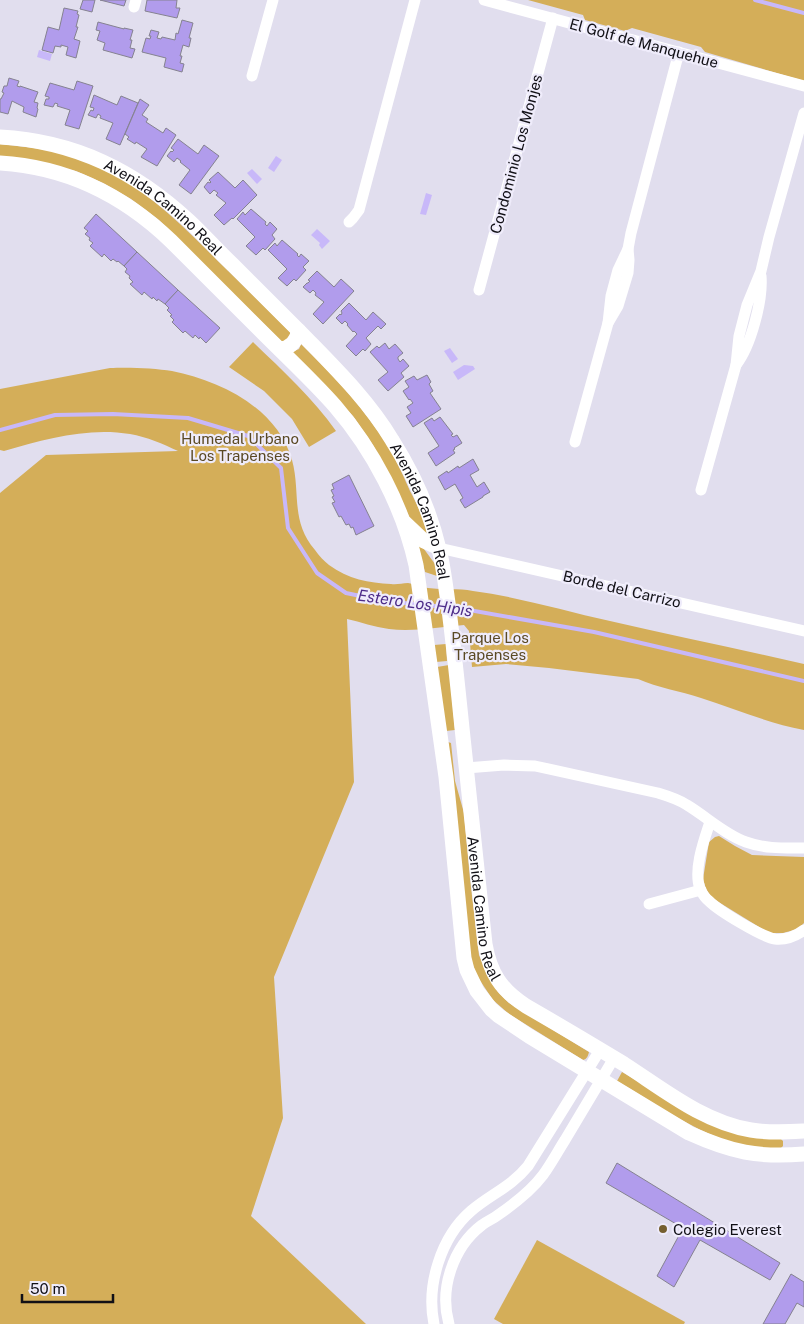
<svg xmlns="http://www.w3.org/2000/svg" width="804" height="1324" font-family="'Public Sans',sans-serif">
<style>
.green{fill:#d4ae59}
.water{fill:#c8b8f9}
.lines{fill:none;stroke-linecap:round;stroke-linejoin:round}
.stream{stroke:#c8b8f9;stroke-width:4}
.building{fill:#b19cec;stroke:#858290}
.minor{stroke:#fff;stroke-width:11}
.major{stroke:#fff;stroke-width:15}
.poi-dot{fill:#755f2f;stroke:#efecfb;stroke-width:2}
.labels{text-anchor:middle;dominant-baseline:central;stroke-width:4.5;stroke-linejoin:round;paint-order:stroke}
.street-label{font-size:15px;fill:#111016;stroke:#efecfb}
.park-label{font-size:15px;fill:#5a4924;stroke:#efecfb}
.poi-label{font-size:15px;fill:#111016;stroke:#efecfb;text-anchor:start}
.water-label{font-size:16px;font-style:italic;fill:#4e2d89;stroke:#efecfb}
</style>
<rect width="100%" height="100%" fill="#e1deee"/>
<g class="green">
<polygon points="528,0 804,0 804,81 705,52 701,47 632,28 625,31 585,20 583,15"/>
<path d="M0,144C14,146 28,147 42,149C61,152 82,160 100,168C147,189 183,226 219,262C243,285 266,309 290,332V337L286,342L281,341L159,220L131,199L103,183L76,171L0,156Z"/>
<path d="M253,342C282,370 313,398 336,431L309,447L292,419L264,391L229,367Z"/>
<path d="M301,344C329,371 355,398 377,430C391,449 401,470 410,491C417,504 424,519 427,534L413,524L373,445L353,416L292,352L299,349Z"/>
<path d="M110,368C127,367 155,368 172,371C221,381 277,408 292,460C301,493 290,521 315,550C319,556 324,561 329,565C348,579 369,583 391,584C397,585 402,583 408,583C414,584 421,587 428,588C443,590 458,588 473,591C519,597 565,611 610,621C675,636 740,649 804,664V730C768,723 735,709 701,698C680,691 658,688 638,679L549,668L506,664L472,667L469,631L464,625C440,627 413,632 389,629C374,627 361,622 347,619L354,782L274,977L283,1118L251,1216L366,1324H0V493L46,455L178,451C163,444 147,437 130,434C88,427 45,439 4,451L0,450V389Z"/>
<polygon points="418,545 421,545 435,564 437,576 425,572"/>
<polygon points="446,644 447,661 436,662 434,645"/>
<polygon points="449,665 455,730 446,731 437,667"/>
<path d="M448,742L451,743L455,781L464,813L470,879L479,955L487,975L498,992L509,1003L589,1052C588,1056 587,1059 583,1060L509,1014L493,1000L477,976L471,960Z"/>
<polygon points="719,836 735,846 752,855 804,857 804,923 798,929 783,933 769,933 712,898 706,889 703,879 709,842 715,837"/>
<path d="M622,1072L644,1085L780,1138L783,1141V1146L779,1150C763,1148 746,1147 730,1142C689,1128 654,1103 617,1081Z"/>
<polygon points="537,1240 685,1322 684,1324 503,1324 494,1319"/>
</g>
<g class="water">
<polygon points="39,50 52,54 50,61 37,57"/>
<polygon points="276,156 282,160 274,172 268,168"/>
<polygon points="252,169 262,179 257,184 247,173"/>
<polygon points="426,193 432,195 426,215 420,214"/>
<polygon points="317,229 330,241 322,249 319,245 320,243 311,235"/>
<polygon points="450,348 458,359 452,363 444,351"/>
<polygon points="464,365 473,366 475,369 458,380 453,372"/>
</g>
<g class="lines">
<g class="stream">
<polyline points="755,0 804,13"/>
<polyline points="0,430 55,415 113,414 188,418 248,436 281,468 288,528 317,573 346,593 389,602 418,604"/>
<polyline points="425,605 445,607"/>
<polyline points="452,607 594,632 804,681"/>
</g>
</g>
<g class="building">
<polygon points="83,0 95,0 92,12 80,9"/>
<polygon points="100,0 126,0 124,6"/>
<polygon points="147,0 177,0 176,8 180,8 177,18 145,11"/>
<polygon points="64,8 78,11 77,14 79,15 76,27 78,27 74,39 80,41 76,58 66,55 68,47 61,45 61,47 55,46 53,53 42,50 48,27 59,30"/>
<polygon points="182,20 193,23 189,38 191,38 189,47 183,45 180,56 182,56 180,63 184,64 182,72 164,67 166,58 142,52 146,38 150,39 151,36 149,36 151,30 159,32 157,38 161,39 162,37 175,40 176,33 178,34"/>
<polygon points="98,22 124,29 124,28 133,30 130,40 132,40 130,48 135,49 132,58 103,50 105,43 97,40 100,31 96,30"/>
<polygon points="9,78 19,81 17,86 20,87 20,86 38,92 34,102 38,103 37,108 38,109 36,117 23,112 24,107 12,101 8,114 0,112 0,99 1,99 4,93 2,92 4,86 7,86"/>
<polygon points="77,81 93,86 79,129 65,125 70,110 57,106 58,104 55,103 53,107 44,105 46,99 49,99 49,97 45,96 50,83 74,90"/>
<polygon points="94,95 117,105 121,96 138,103 120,145 106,139 113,123 100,118 101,116 98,114 96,118 88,115 91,110 93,111 94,108 90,107"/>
<polygon points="140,99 149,105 142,115 148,119 146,122 163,133 166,128 176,135 157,166 141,157 147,149 136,142 135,144 127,139 129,137 125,134"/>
<polygon points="178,139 198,154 204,145 219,156 191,194 179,185 190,170 180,162 181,161 177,158 174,162 167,156 171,151 172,152 174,150 171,148"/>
<polygon points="218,172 235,188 243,180 257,195 233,219 232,218 224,225 214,215 226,203 216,195 218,193 214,190 210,194 204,187 208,182 210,183 211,182 209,180"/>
<polygon points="251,209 266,222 265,224 267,226 270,222 277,229 272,235 275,239 265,250 263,248 256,255 246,246 255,237 237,219 243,212 245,215"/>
<polygon points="96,214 137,252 124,266 118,261 117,262 113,259 111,261 104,254 102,257 90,246 93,243 89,240 90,238 85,234 88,231 84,228"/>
<polygon points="282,240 298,254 297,255 299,257 301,254 309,261 303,267 306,270 296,281 294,279 287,286 278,278 287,269 268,250 275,243 277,246"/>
<polygon points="137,252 178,290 165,304 158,299 157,301 153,297 152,299 144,292 142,295 130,284 133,282 129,278 130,276 125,272 127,269 124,266"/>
<polygon points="317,271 334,287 341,279 354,291 323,324 313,314 324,302 315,295 316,293 313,290 310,293 303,287 307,283 308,283 310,281 308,280"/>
<polygon points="178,290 220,328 206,343 200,337 199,339 195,335 193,338 185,331 183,333 172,322 174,320 170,316 172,315 167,310 169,308 165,304"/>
<polygon points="349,303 366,320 373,312 386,324 381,329 378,326 366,338 371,344 365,351 363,349 356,356 346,346 357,334 354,331 353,332 347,325 348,324 345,321 342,324 336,318 340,314 341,315 342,313 341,311"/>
<polygon points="385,343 389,349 395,344 403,353 398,357 398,359 400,362 403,359 409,366 401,373 404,377 388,391 378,380 388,372 370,352 377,346 379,348"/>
<polygon points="427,375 431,382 429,384 433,391 430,393 441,409 413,427 406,416 411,413 407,407 413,403 410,399 409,400 403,391 409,387 405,381 414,376 417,380"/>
<polygon points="440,417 453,434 451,435 453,437 457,435 462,443 454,448 455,449 453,450 455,453 436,466 428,453 439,446 424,423 432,418 434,421"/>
<polygon points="473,459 479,470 470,475 477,487 484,482 490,492 483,496 483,497 465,508 460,500 463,498 455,484 445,490 438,477 447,471 448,473 458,466 459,468"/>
<polygon points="349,475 374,526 356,535 353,527 351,528 349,524 346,525 341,516 339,517 332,503 335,502 332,497 334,496 331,490 334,489 332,484"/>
<polygon points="617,1163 780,1263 770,1280 700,1240 674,1287 657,1276 683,1228 606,1183"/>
<polygon points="791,1274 804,1282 804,1307 797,1303 785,1324 763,1324"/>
</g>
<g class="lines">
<g class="minor">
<polyline points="484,0 804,86"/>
<polyline points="134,7 136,0"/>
<polyline points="252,76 273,0"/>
<polyline points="349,222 353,218 359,210 415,0"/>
<polyline points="479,290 553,18"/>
<polyline points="608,323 618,306 628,273 629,260 628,249 631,233 679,52"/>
<path d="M736,365C751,346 763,300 761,276"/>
<polyline points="575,442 608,323 611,296 618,270 628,249"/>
<polyline points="701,490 736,365 739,336 747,305 761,271 769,237 804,113"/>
<polyline points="439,548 804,631"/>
<path d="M466,768L504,765L535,766L658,793C668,796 678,799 687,805C707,817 724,834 746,842C765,849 785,848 804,848"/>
<path d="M710,822C704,840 693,870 700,889C702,893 705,898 709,901C719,911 762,937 775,939C786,940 796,936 804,930"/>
<polyline points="649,904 701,890"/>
<path d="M434,1324C426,1285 441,1237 471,1211C491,1194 511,1187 528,1166L600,1050"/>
<path d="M449,1324C439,1289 453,1247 482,1225C487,1221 493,1219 498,1215C514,1204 531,1191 543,1175C551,1164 558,1151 565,1140C581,1113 598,1085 614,1058"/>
</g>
<g class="major">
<path id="s1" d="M0,137C75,141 135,171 189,221C204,235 218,251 233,265C256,288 279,311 302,334C335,368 368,400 392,440C413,473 430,511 439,549C444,569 446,590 449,610C454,649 458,689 462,728C469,800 477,872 485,944C490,973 501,990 526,1006C559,1025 591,1044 624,1064C663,1089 703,1122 751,1130C769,1133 786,1132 804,1131"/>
<path d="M0,163C67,167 123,195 171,241C201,271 232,302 263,333C287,357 312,380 335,406C373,450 403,507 416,565L446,777L464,958L467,970L477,991L491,1009L499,1016L529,1036L689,1133C731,1152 758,1158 804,1154"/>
<path d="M280,349C291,348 296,341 299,331"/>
<polyline points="405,523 424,541 439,548"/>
</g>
</g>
<circle class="poi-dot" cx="663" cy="1229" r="5"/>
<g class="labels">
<g class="street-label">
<text transform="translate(644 43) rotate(15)">El Golf de Manquehue</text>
<text transform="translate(516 154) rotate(-75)">Condominio Los Monjes</text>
<text stroke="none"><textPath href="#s1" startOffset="182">Avenida Camino Real</textPath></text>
<text stroke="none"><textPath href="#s1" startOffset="588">Avenida Camino Real</textPath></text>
<text transform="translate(622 589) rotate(13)">Borde del Carrizo</text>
<text stroke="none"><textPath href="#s1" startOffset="992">Avenida Camino Real</textPath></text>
</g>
<g class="park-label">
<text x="240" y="438">Humedal Urbano<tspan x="240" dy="17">Los Trapenses</tspan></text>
<text x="490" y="637">Parque Los<tspan x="490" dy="17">Trapenses</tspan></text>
</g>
<g class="poi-label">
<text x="673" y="1229">Colegio Everest</text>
</g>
<g class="water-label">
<text transform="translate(415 603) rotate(8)">Estero Los Hipis</text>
</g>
</g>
<path d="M22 1294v8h91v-8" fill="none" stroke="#111016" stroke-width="2.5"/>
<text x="30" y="1294" font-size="15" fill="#111016" stroke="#efecfb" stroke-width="4" paint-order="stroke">50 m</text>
</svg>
